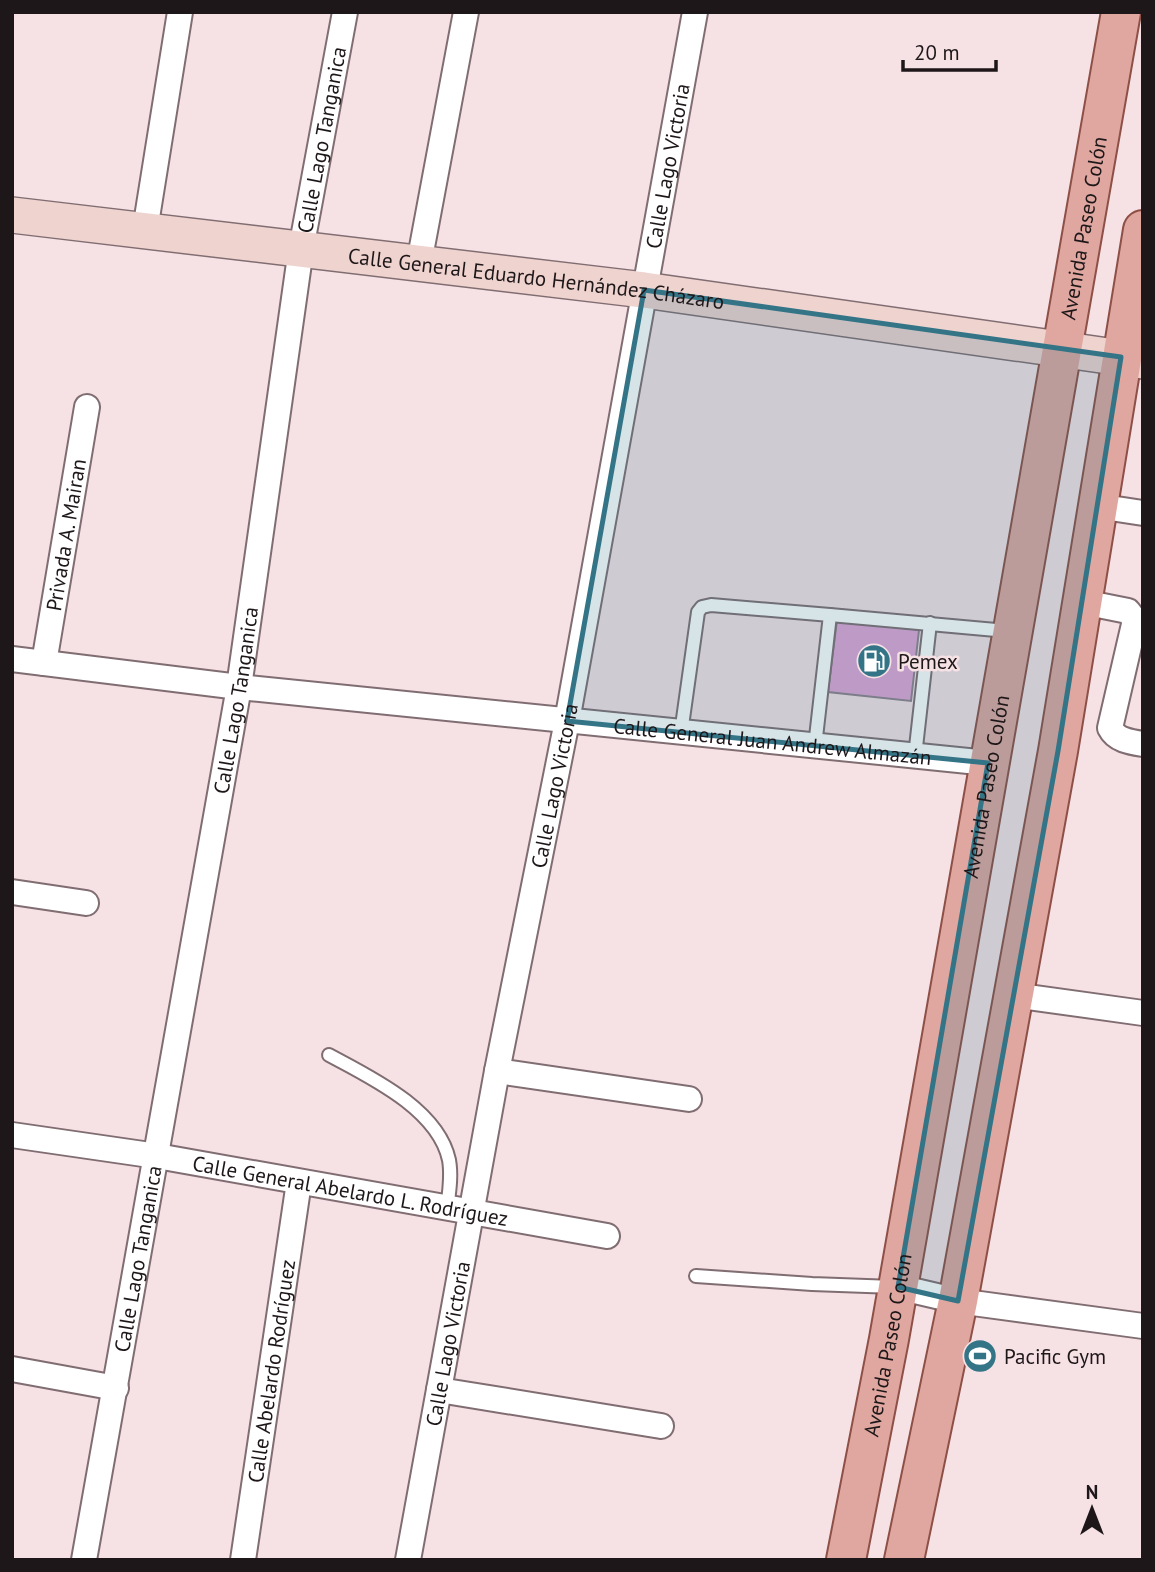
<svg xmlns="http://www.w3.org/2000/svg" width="1155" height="1572" font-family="'PT Sans',sans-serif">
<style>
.building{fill:#e2a6d6;stroke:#90818c;stroke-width:2}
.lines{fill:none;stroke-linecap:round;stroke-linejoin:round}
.service-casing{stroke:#806d72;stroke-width:16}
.minor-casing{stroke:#806d72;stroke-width:28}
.secondary-casing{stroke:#806d72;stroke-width:38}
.primary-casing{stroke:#8d4f46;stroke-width:42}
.service{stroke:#fff;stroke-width:12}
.minor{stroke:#fff;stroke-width:24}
.secondary{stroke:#efd3cf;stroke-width:35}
.primary{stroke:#dfa79f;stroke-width:38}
.marked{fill:#337487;fill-opacity:0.2;stroke:#337487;stroke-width:5;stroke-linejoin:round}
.labels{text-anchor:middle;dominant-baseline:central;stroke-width:5;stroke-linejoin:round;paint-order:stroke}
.street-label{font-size:21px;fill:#1e1719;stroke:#f6e1e5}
.poi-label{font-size:21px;fill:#1e1719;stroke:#f6e1e5;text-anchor:start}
</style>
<rect width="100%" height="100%" fill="#f6e1e5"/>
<polygon class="building" points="837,620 919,630 911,701 828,692"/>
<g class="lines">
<g class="service-casing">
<g id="service">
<polyline points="830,615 1007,631"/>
<polyline points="681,733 698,612 702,607 711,605 830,615 815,746"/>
<polyline points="915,756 930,623"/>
<path d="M329,1055C370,1077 438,1109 449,1160C452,1176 449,1193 447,1209"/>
<polyline points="696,1276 812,1284 894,1287"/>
</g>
</g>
<g class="minor-casing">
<g id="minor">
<polyline points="145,230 180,12"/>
<polyline points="419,263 466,12"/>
<polyline points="1097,506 1143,513"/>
<path d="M1083,602L1128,611L1135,620L1110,728C1116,740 1130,742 1143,744"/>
<path id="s1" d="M12,659L239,687L988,763"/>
<path id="s2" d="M44,663L87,407"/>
<polyline points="12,892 86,903"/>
<polyline points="1014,995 1143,1013"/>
<polyline points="497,1071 689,1099"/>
<path id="s3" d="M12,1135L157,1156L607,1236"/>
<polyline points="898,1287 958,1301 1143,1326"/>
<polyline points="12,1369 116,1388"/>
<polyline points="439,1390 661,1426"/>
<path id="s4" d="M84,1560L239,687L301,249L345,12"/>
<path id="s5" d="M243,1560L299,1182"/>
<path id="s6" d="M408,1560L497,1071L567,721L695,12"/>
</g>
</g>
<g class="secondary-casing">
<g id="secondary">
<path id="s7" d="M12,215L644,290L1143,361"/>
</g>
</g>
<g class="primary-casing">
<g id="primary">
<path id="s8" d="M846,1560L889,1339L1121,12"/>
<polyline points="904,1560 958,1301 1058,751 1143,230"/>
</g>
</g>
<use href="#service" class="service"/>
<use href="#minor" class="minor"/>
<use href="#secondary" class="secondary"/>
<use href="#primary" class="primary"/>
</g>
<path class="marked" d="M644,290L1121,357L1058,751L958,1301L898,1287L988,763L567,721Z"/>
<defs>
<g id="fuel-disc" transform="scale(1.75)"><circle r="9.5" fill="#337487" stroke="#f6e1e5"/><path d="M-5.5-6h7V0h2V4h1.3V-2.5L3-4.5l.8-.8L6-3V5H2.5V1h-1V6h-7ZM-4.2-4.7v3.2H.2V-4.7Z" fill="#fff"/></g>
<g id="stadium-disc" transform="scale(1.75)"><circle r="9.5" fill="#337487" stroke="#f6e1e5"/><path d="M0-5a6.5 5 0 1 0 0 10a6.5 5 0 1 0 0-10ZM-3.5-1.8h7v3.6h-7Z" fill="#fff"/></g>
</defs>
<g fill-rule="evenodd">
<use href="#fuel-disc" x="874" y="661"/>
<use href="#stadium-disc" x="980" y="1356"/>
</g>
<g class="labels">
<g class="street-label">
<text stroke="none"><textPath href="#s4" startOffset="1440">Calle Lago Tanganica</textPath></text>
<text stroke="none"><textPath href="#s6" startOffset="1418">Calle Lago Victoria</textPath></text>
<text stroke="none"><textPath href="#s8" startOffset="1353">Avenida Paseo Colón</textPath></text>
<text stroke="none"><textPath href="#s7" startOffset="528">Calle General Eduardo Hernández Cházaro</textPath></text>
<text stroke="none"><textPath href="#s2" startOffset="130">Privada A. Mairan</textPath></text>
<text stroke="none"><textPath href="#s4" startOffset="873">Calle Lago Tanganica</textPath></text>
<text stroke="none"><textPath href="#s1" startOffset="765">Calle General Juan Andrew Almazán</textPath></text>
<text stroke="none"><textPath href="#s6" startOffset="788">Calle Lago Victoria</textPath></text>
<text stroke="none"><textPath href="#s8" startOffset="786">Avenida Paseo Colón</textPath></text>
<text stroke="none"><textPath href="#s3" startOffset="343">Calle General Abelardo L. Rodríguez</textPath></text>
<text stroke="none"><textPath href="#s4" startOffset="306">Calle Lago Tanganica</textPath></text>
<text stroke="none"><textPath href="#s6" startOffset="220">Calle Lago Victoria</textPath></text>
<text stroke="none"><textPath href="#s8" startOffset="219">Avenida Paseo Colón</textPath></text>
<text stroke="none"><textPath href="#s5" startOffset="191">Calle Abelardo Rodríguez</textPath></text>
</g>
<g class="poi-label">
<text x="898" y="661">Pemex</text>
<text x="1004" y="1356">Pacific Gym</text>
</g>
</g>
<rect width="1155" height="1572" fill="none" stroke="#1e1719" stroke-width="28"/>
<g transform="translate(1092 1509)" stroke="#f6e1e5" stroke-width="5" paint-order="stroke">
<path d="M0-5L12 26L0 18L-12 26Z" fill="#1e1719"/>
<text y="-10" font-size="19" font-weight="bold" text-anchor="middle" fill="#1e1719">N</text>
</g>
<path d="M903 60v10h93v-10" fill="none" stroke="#1e1719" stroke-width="3.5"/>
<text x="914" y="60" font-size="21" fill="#1e1719" stroke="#f6e1e5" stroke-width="5" paint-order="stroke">20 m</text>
</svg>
